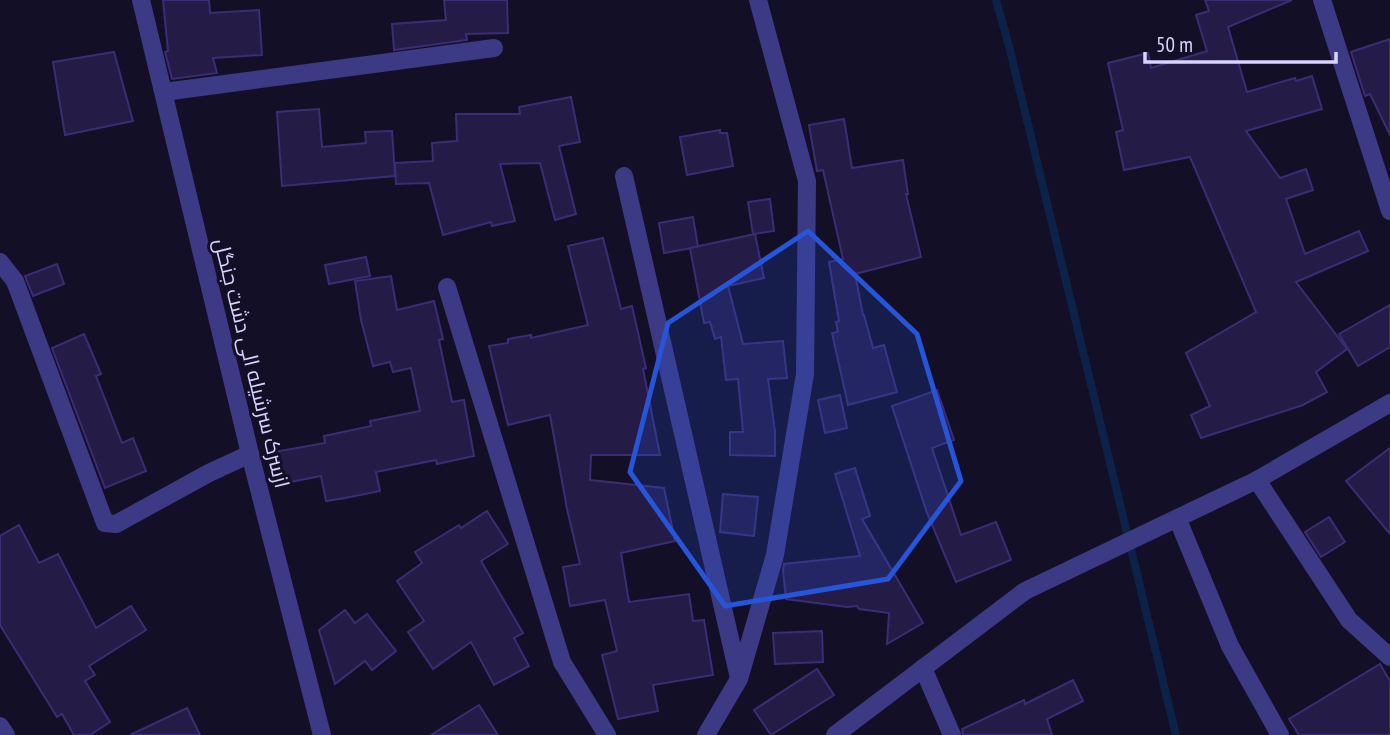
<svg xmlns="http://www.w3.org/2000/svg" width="1390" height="735" font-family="'PT Sans Narrow',Cairo,sans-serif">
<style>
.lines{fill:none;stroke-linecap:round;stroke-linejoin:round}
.stream{stroke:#0c2248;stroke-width:8}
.building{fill:#241b47;stroke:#3b2d73;stroke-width:2}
.minor{stroke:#3d3a85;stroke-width:18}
.tertiary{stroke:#3d3a85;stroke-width:18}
.marked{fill:#2655da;fill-opacity:0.2;stroke:#2655da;stroke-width:5;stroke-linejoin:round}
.labels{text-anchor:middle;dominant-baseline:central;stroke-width:6;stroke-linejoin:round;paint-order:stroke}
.street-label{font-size:21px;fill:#d9d4ff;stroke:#130f26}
</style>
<rect width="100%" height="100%" fill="#130f26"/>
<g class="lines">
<polyline class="stream" points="996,0 1009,46 1176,735"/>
</g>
<g class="building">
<polygon points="163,0 209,0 210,13 259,10 262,55 213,58 217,73 172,79 165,52 168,51"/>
<polygon points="444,0 507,0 508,33 466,34 467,40 394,50 392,24 446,20"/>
<polygon points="1205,0 1292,0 1228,27 1247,92 1295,78 1296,81 1312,76 1322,109 1246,131 1280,178 1306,169 1313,190 1286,199 1305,254 1359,231 1368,251 1296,282 1347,349 1316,372 1327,392 1303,405 1201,438 1191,415 1210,406 1186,353 1256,312 1190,157 1124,170 1116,132 1123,130 1108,63 1148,53 1151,68 1207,51 1196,15 1209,11"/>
<polygon points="1390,39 1390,135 1370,94 1365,96 1351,52"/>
<polygon points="114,52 133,121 65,135 53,62"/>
<polygon points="571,97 580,142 559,146 576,214 555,220 540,163 500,164 515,221 492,226 491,222 443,235 429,183 396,184 395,163 433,161 432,143 457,141 456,114 520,114 519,107"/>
<polygon points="319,109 322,147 366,143 365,132 392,131 395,176 282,186 277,112"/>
<polygon points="844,119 852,168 903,160 908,194 906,194 921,257 855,274 863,315 864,315 873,348 884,345 897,392 848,405 832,333 838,332 836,322 839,321 829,262 843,259 823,170 817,171 809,125"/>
<polygon points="720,130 720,133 727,133 733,166 687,175 680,137"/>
<polygon points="770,199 774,231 753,234 748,202"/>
<polygon points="693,217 698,247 664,253 659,223"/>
<polygon points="755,234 764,278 728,286 743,344 783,341 787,378 768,379 775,432 775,456 730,455 730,432 743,432 738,379 726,380 721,337 715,339 710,322 704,323 690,248"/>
<polygon points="603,238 621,309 632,306 646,368 643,369 660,455 591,455 590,480 664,488 675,541 621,553 629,602 689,594 693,621 704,620 713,675 653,685 658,711 618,719 602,655 617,651 605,600 570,606 563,567 580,564 567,509 550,415 508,425 489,346 508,343 508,339 531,335 531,338 588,325 568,246"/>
<polygon points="366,257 370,276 329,284 325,265"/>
<polygon points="57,264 64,284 33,296 25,276"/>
<polygon points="391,276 397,310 434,301 443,339 439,340 452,402 464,400 474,456 437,464 436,460 376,472 380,491 345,498 326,501 321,476 280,484 274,452 325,443 324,436 371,426 370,421 420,411 411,368 393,372 390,362 373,366 361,320 355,281"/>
<polygon points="1390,305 1390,347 1358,366 1339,334"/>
<polygon points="84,334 101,374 96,376 122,443 133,438 146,471 105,488 52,348"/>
<polygon points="937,390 954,440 932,448 961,535 996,522 1011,560 956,582 927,513 892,406"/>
<polygon points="840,395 847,428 825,433 818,400"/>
<polygon points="1390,448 1390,534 1346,481"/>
<polygon points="855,468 870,516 862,519 923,623 887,644 889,613 859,609 857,606 847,607 786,599 783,570 784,564 860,556 835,474"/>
<polygon points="723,494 758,497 754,536 720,532"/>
<polygon points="487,511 508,544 481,561 523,633 514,638 529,666 494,685 471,642 433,669 408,632 424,621 397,581 422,563 415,552 459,525 461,528"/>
<polygon points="1329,517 1345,542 1321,557 1305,532"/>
<polygon points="19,525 39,563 58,554 96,628 131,606 146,630 89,666 95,675 85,681 110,722 90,735 74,735 62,714 57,717 0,625 0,536"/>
<polygon points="345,610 355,623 367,614 396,651 372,670 365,661 335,684 319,630"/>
<polygon points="822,631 823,662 775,664 773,633"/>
<polygon points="1380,664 1390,681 1390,735 1299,735 1289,719"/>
<polygon points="817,669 834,695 771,735 754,710"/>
<polygon points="1073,680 1083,701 1047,719 1052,735 963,735 962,729 1024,700 1025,704"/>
<polygon points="479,705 498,735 431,735"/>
<polygon points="187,708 200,735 130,735"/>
</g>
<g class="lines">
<g class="minor">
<polyline points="1322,0 1390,211"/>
<polyline points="164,92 494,48"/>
<polyline points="624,176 739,678"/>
<polyline points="0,262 15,281 105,523 116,524 209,473 250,454"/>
<polyline points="447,287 562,662 607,735"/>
<polyline points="1257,480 1349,620 1390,657"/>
<polyline points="1178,520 1230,646 1280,735"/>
<polyline points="923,668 952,735"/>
<polyline points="0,726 6,735"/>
<polyline points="706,735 739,679 775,555 805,374 807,181 758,0"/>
</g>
<g class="tertiary">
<polyline points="141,0 250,454 322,735"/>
<polyline points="835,735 1025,591 1257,480 1390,403"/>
</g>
</g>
<path class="marked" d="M808,231L917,334L961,481L888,579L725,606L630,472L668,323Z"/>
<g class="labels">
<g class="street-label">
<text transform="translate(252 363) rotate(76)">ازسرک سرشیله الی دشت جنگل</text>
</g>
</g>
<path d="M1145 52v10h191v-10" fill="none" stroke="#d9d4ff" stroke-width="3.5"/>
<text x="1156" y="52" font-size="21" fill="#d9d4ff" stroke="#130f26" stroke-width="5" paint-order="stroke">50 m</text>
</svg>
